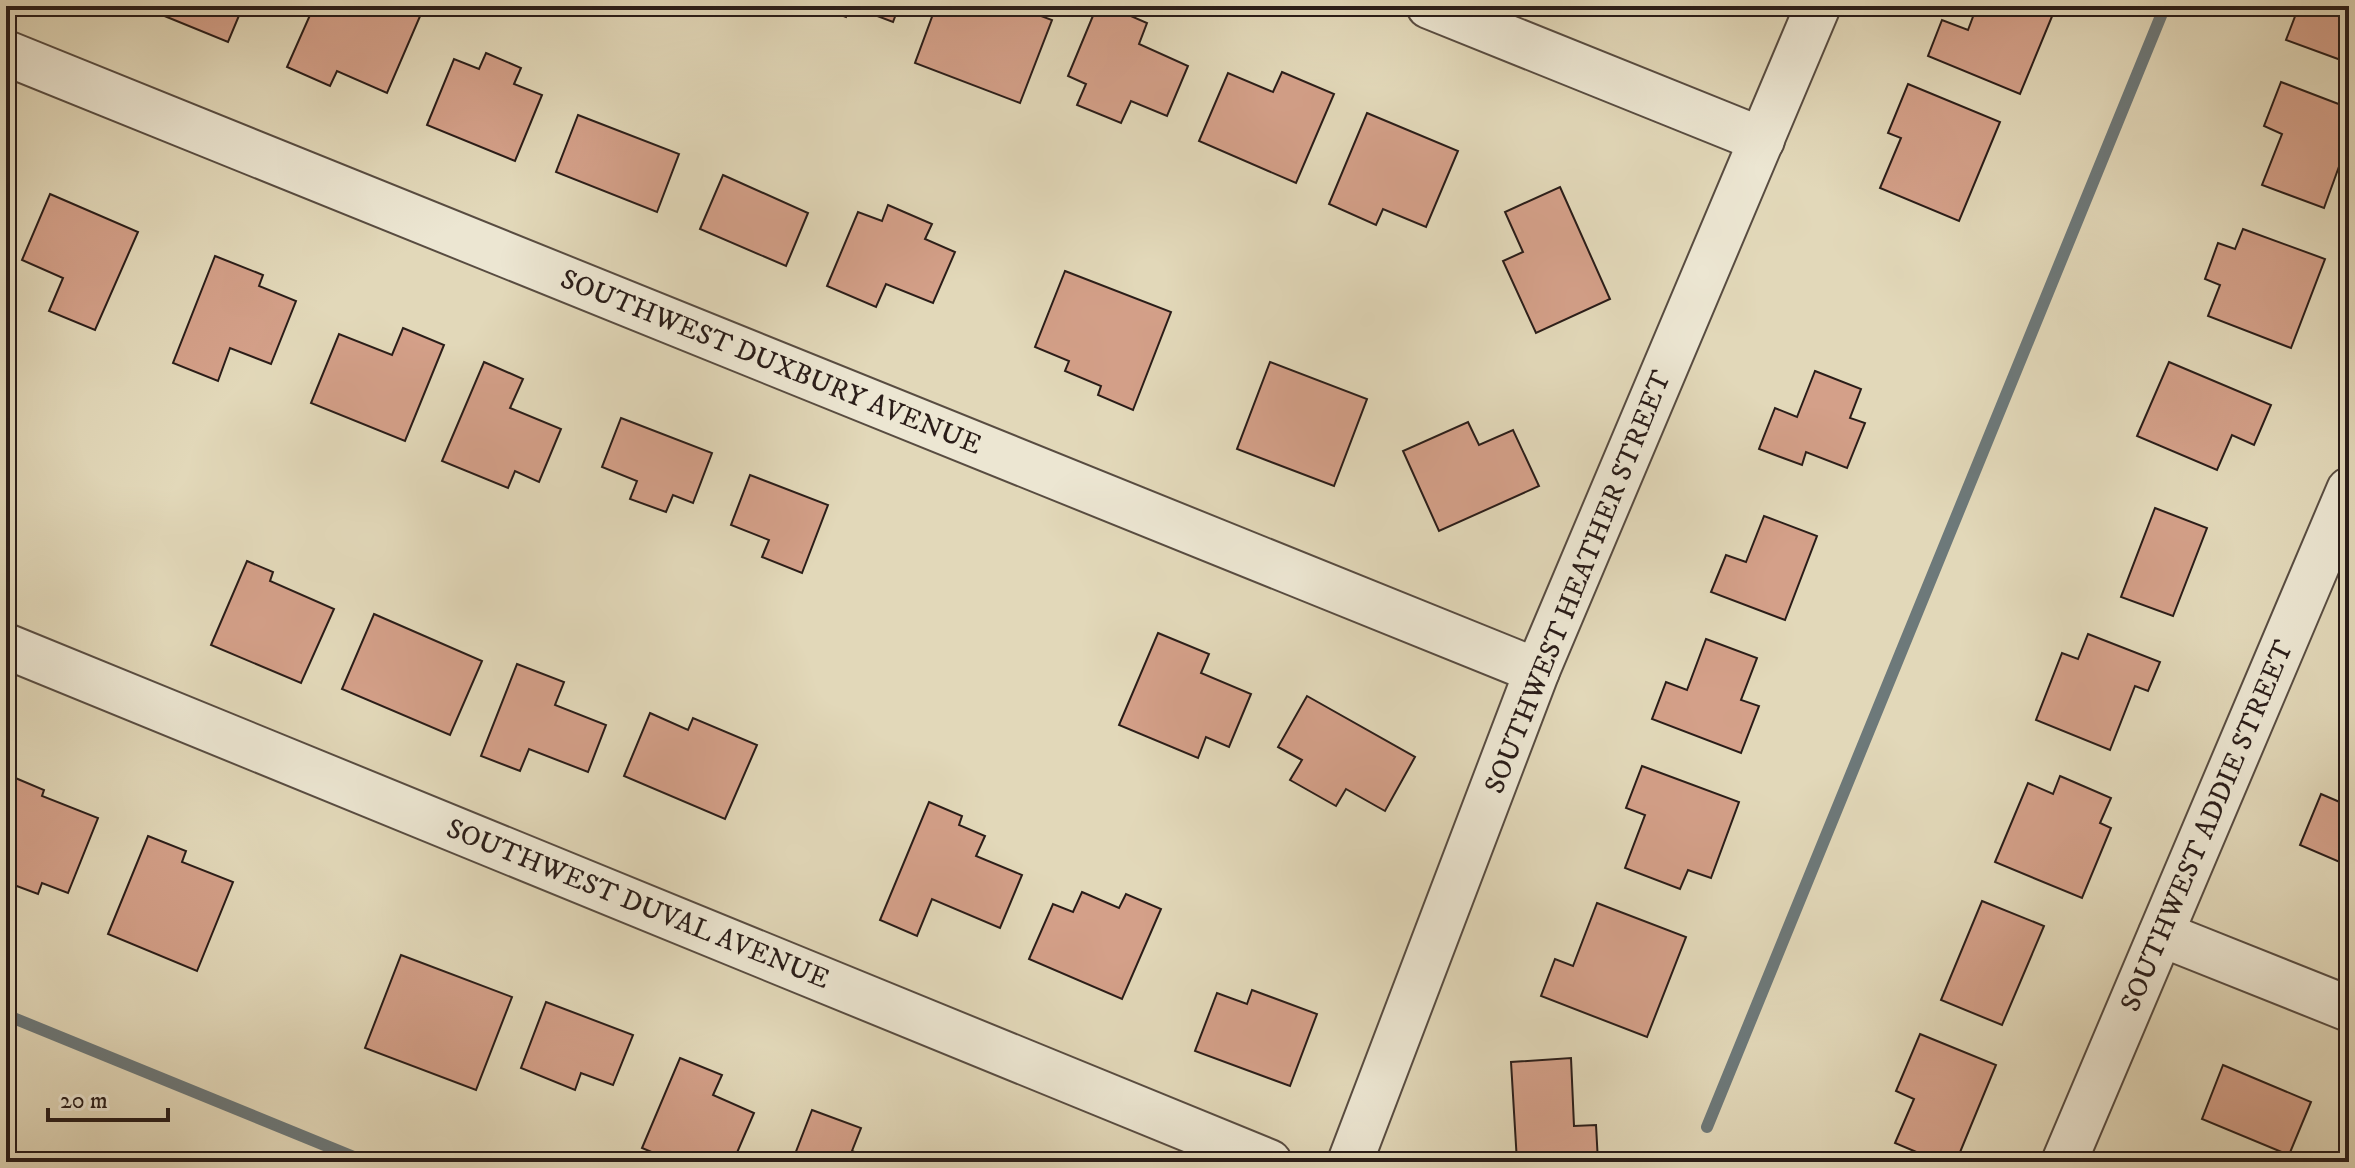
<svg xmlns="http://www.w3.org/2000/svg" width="2355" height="1168" font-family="'IM FELL DW Pica',serif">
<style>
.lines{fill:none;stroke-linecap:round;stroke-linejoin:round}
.stream{stroke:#6d797a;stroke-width:12}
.building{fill:#d4a089;stroke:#2a1d19;stroke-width:2}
.minor-casing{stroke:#584c41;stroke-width:48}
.minor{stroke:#ece6d2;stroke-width:44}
.labels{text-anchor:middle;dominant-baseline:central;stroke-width:7;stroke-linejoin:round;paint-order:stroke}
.street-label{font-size:28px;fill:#2a1d19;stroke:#ece6d2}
</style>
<rect width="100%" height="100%" fill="#e2d8b9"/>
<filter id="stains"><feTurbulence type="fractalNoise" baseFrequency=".0025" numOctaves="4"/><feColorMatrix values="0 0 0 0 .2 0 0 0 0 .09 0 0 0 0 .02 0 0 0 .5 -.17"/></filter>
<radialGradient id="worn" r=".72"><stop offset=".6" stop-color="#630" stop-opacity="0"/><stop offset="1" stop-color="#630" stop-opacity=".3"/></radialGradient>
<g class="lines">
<g class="stream">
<polyline points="6,1015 366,1162"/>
<polyline points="1707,1127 2165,6"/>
</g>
</g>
<g class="building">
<polygon points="140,6 243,6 228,42"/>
<polygon points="314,6 424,7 387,93 337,71 330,86 287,67"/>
<polygon points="816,6 850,6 846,17"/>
<polygon points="851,6 899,6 893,22"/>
<polygon points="936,6 1014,6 1052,20 1020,103 915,63"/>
<polygon points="1097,6 1108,6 1147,23 1139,44 1188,66 1167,116 1131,101 1121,123 1077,105 1086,84 1068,76"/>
<polygon points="1977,6 2034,6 2053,14 2020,94 1928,56 1942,20 1968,30"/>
<polygon points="2299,6 2349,6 2349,63 2286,40"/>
<polygon points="486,53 521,68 514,84 542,95 515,161 427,125 454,59 479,69"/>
<polygon points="1282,72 1334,94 1296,183 1199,141 1228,73 1273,92"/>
<polygon points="2281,82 2349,108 2349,164 2341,161 2324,208 2262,185 2282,134 2264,126"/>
<polygon points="1908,84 2000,122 1959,221 1880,188 1901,138 1888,133"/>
<polygon points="1367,113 1458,151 1426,227 1383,209 1376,225 1329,204"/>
<polygon points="578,115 679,154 657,212 556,172"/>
<polygon points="723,175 808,213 786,266 700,229"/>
<polygon points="1560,187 1610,299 1536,333 1503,261 1523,252 1505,212"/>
<polygon points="50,194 138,232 95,330 49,311 63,278 22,260"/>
<polygon points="888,205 932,224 925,239 955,252 933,303 886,284 876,307 827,286 858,212 882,221"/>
<polygon points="2243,229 2325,259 2291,348 2208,316 2220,285 2205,279 2218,243 2235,249"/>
<polygon points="215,256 263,275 259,286 296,301 271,364 230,348 218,381 173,363"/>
<polygon points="1065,271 1171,312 1133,410 1098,395 1101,386 1065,371 1069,361 1035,347"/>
<polygon points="403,328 444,345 405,441 311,403 339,334 392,355"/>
<polygon points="484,362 523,379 510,408 561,429 539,482 515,471 508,488 442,461"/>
<polygon points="1270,362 1367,399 1334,486 1237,449"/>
<polygon points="2169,362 2271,405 2254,445 2232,435 2217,470 2137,436"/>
<polygon points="1815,371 1861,389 1850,418 1865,423 1847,468 1806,452 1802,465 1759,449 1775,408 1797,417"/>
<polygon points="621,418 712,453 693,503 673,495 666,512 630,499 637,481 602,467"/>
<polygon points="1468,422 1479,445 1513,430 1539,486 1439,531 1403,451"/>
<polygon points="750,475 828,505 802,573 762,557 769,540 731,525"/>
<polygon points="2155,508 2207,528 2173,616 2121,597"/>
<polygon points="1764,516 1817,536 1785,620 1711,592 1726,555 1746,562"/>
<polygon points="247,561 273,572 270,581 334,609 301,683 211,645"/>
<polygon points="374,614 482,661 450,735 342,689"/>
<polygon points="1158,633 1209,654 1201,673 1251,694 1229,747 1206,737 1198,758 1119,725"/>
<polygon points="2088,634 2160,662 2148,691 2135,686 2110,750 2036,720 2062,653 2078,659"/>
<polygon points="1706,639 1757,658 1741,700 1759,706 1741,753 1652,719 1666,682 1687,690"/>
<polygon points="517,664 564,682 555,705 606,725 588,772 529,749 520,771 481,756"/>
<polygon points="1307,696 1415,757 1385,811 1346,789 1336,806 1290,780 1302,760 1278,747"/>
<polygon points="650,713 688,730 693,718 757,745 725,819 624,776"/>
<polygon points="1642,766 1739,802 1711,878 1688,870 1680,889 1625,868 1645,815 1626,808"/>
<polygon points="2060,776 2111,798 2100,823 2111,828 2082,898 1995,862 2028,783 2053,794"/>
<polygon points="13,777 44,790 42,796 98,818 68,893 42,883 38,894 6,882 6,795"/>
<polygon points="2321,794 2349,806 2349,866 2300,845"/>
<polygon points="929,802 962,816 959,825 985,836 976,856 1022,875 1000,928 932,899 917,936 880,920"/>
<polygon points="148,836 186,851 182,862 233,882 197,971 108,934"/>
<polygon points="2349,880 2349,903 2341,900"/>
<polygon points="1082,892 1119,908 1126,894 1161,909 1122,999 1029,959 1053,904 1073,912"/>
<polygon points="1982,901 2044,926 2002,1025 1941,1000"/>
<polygon points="1597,903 1686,937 1647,1037 1541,996 1555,959 1573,966"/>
<polygon points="401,955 512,997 476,1090 365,1048"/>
<polygon points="1252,990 1317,1014 1290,1086 1195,1051 1217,993 1247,1004"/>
<polygon points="546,1002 633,1035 613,1085 581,1073 575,1090 521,1068"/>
<polygon points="1920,1034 1996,1065 1956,1162 1940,1162 1895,1143 1914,1099 1896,1091"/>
<polygon points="680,1058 722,1075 713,1095 754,1113 733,1162 675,1162 642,1148"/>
<polygon points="1571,1058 1574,1126 1596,1125 1598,1162 1517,1162 1511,1062"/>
<polygon points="2223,1065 2311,1102 2289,1155 2202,1119"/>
<polygon points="812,1110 861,1128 852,1151 879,1162 792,1162"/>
<polygon points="2349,1136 2349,1162 2339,1162"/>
</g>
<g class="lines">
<g class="minor-casing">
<g id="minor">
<polyline points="1429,6 1762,140"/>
<polyline points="6,53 1537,671"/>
<polyline points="6,646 1269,1162"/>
<polyline points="2161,934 2349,1009"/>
<polyline points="1350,1162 1537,671 1818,6"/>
<polyline points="2064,1162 2349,490"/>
</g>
</g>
<use href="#minor" class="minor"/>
</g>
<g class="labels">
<g class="street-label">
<text transform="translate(771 362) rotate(22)">SOUTHWEST DUXBURY AVENUE</text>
<text transform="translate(1578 582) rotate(-68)">SOUTHWEST HEATHER STREET</text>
<text transform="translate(2207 826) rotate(-67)">SOUTHWEST ADDIE STREET</text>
<text transform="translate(638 904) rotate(22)">SOUTHWEST DUVAL AVENUE</text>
</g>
</g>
<rect width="2355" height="1168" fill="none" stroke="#e2d8b9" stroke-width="32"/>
<rect x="8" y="8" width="2339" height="1152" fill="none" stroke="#2a1d19" stroke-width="4"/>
<rect x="16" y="16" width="2323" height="1136" fill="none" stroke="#2a1d19" stroke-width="2"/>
<path d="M48 1108v12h120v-12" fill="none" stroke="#2a1d19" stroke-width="4"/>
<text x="60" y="1108" font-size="24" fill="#2a1d19" stroke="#ece6d2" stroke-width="6" paint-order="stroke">20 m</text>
<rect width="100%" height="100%" filter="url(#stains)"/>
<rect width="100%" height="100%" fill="url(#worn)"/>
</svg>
